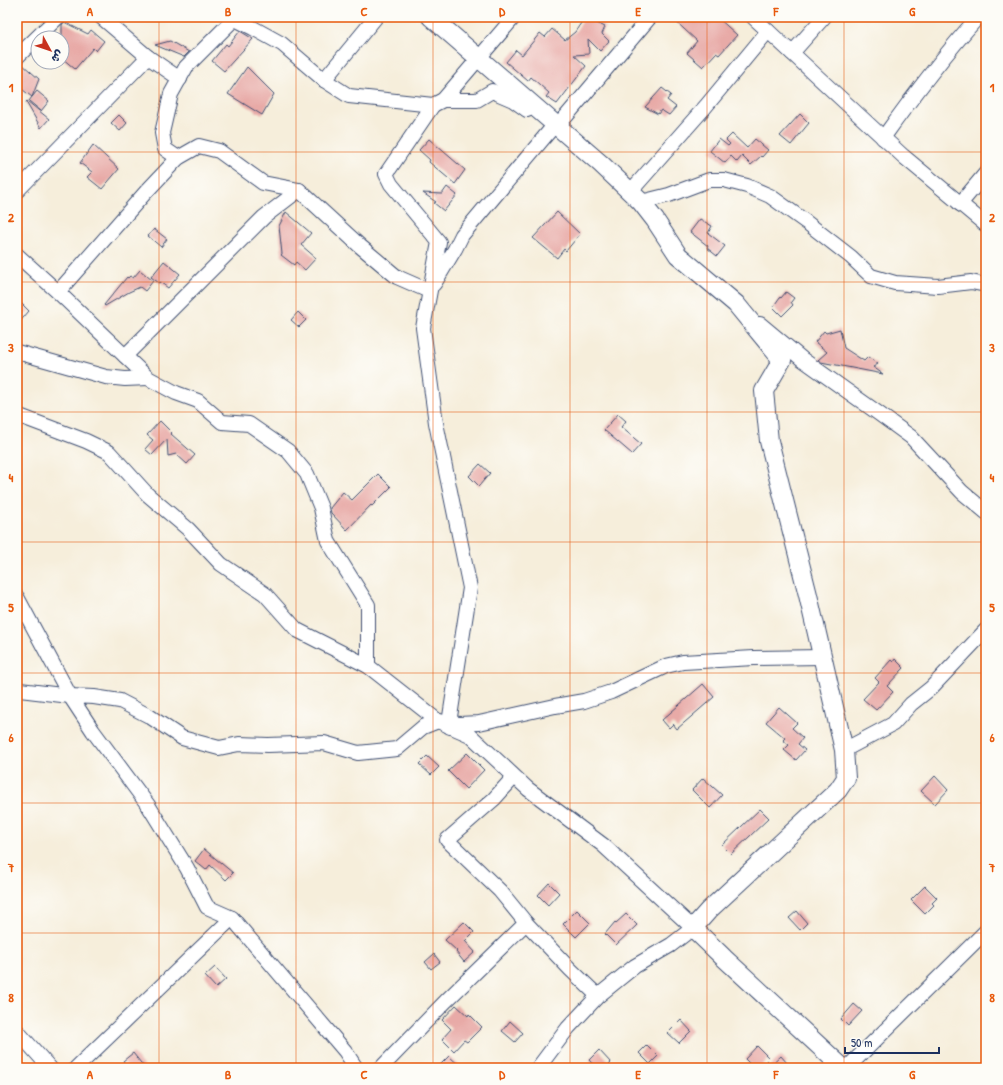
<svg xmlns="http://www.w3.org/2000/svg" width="1003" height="1085" font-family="'Patrick Hand','Playpen Sans Arabic',sans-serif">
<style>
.building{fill:#e8aaa7}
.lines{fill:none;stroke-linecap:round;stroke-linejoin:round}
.minor-casing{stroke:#3c4c71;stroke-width:16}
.tertiary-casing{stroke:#3c4c71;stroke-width:20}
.minor{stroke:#fff;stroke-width:14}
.tertiary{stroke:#fff;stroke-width:18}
.grid{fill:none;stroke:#e8590c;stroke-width:1;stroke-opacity:0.55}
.neatline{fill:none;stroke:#e8590c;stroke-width:1.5}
.grid-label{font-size:13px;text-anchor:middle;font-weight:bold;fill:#e8590c}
</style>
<rect width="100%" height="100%" fill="#fdfcf7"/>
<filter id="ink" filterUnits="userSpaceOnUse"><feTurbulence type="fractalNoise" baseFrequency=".025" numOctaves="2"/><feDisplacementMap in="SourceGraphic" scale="8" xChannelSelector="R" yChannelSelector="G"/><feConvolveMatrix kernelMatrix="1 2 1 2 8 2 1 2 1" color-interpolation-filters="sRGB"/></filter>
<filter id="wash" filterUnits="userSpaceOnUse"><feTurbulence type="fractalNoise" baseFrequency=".012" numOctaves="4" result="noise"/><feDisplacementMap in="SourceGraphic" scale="16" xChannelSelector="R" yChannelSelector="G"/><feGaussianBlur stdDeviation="0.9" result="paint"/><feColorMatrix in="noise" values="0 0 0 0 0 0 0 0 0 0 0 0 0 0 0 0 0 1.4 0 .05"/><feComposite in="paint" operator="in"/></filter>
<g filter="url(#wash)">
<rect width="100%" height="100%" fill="#f6eedb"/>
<g id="blocks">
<g class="building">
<polygon points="585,17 605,27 602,34 609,41 600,51 588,39 589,54 574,55 586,66 557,104 546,97 549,93 531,77 528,81 506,62 516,50 522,55 540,33 545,37 552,29 565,40 575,32"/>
<polygon points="671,17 717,17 737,35 719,55 716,53 703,67 687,53 697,41"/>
<polygon points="64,22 88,34 91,30 104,41 96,51 93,48 75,69 62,58 62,25"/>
<polygon points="240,31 253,39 224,71 212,61 226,44 228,46"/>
<polygon points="170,41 189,52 184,57 155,45"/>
<polygon points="22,64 39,79 32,97 37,91 49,101 41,111 29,101 32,97 18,86 21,82 17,79 17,69"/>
<polygon points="247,67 274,94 262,115 228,94"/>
<polygon points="662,88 671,95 667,100 676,107 669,115 661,110 658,114 645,107"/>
<polygon points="27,101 49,119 41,128 26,102"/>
<polygon points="800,114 809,123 791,145 780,136"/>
<polygon points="119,115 127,123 120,131 111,123"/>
<polygon points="732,134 747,148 755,139 768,150 762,157 761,156 751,165 742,156 737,162 731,156 725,163 710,151 719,139 728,146 730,144 726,140"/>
<polygon points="429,139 465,170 455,184 429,162 430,160 419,150"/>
<polygon points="93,145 119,169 102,189 87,177 92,172 80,163"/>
<polygon points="447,187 457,195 444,211 434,203 436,202 423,193 442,194"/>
<polygon points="286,212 311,233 301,245 316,258 305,270 296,262 294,265 281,255 282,254 279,226"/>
<polygon points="557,212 580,234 566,251 564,249 557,258 533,238"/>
<polygon points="700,219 712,226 708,233 725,246 717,256 707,248 708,246 690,232"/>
<polygon points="154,229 167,239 161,247 148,236"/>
<polygon points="164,261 180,274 168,288 160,282 159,283 151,277"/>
<polygon points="140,270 153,281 145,291 140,287 129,292 105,306 104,305 127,277 128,278 130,276 133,278"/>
<polygon points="786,292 794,298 791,302 793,305 782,316 773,307 780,297 781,298"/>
<polygon points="17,299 29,311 17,325"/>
<polygon points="298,312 306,320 299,327 291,320"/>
<polygon points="840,329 844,348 864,361 868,357 878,364 873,367 883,374 821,362 818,360 827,352 815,342 824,331 826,333"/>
<polygon points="618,414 626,421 621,427 641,444 632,454 604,430"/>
<polygon points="160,421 172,433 171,434 195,455 187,464 176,454 168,456 167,439 152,455 145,449 153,440 147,435"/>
<polygon points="480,464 490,473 479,486 469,476"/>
<polygon points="378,474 391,487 372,506 371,505 347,530 331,513 330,508 343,492 352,500"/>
<polygon points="895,659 904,668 887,686 893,692 876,710 863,699 879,682 875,678 891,660 893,662"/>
<polygon points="703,684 714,697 677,729 673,724 669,728 662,720"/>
<polygon points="779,707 797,723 792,728 803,738 798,744 805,750 796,760 784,750 789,745 783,740 785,738 766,722"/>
<polygon points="467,753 484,770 466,789 448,771"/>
<polygon points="427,756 439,767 431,775 419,764"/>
<polygon points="935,776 948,790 935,804 921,791"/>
<polygon points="703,778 722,795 710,808 692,790"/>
<polygon points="760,809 769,818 731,854 722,845"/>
<polygon points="204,849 233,873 226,880 210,865 206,870 195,861"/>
<polygon points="549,883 559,893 548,905 538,895"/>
<polygon points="925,886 937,898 932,903 934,905 925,914 911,900"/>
<polygon points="577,910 590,923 576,937 563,924"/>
<polygon points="797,911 807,923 800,930 789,918"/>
<polygon points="626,914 637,925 616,945 605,934 615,922 616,923"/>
<polygon points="464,922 474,932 465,941 475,952 464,962 456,952 457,951 445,940"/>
<polygon points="434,954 440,962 431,969 425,962"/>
<polygon points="215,967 226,979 216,988 205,976"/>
<polygon points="854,1004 862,1011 848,1026 841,1019"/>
<polygon points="456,1005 468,1016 469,1014 482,1027 467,1042 464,1040 454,1051 442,1039 451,1029 442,1020"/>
<polygon points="681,1020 691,1031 679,1043 668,1033"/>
<polygon points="510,1021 523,1033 515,1042 502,1031"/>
<polygon points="647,1045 658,1056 650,1064 639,1053"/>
<polygon points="757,1046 769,1058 759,1068 754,1068 745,1059"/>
<polygon points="599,1050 611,1063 606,1068 596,1068 589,1060"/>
<polygon points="133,1053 145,1068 128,1068 123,1061"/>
<polygon points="449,1056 462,1068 437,1068"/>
<polygon points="781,1056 787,1063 782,1068 768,1068"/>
</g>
</g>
</g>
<g filter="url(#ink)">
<use href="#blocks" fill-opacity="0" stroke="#3c4c71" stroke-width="1"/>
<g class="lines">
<g class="minor-casing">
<g id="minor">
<polyline points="101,17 148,57 180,79"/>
<polyline points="231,17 253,28 282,44 324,80 349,96 433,105 443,100 514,17"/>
<polyline points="753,17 903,156 986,225"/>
<polyline points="792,53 824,17"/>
<polyline points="17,57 58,17"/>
<polyline points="324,80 376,17"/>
<polyline points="443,100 477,100 492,91 513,100 527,110"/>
<polyline points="433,105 386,174 391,184 439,242 423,328 436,423 470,588 449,723 450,727"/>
<path d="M883,138C913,96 944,55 978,17"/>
<polyline points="178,158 165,149 162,133 171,94 186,67 236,17"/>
<polyline points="17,191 148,57"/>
<polyline points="630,192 706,106 768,31"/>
<polyline points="635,197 641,202 669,195 709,180 724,180 747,186 770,196 806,222 851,257 871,276 895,283 938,286 971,282 986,285"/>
<polyline points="960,204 986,173"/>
<polyline points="17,255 58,292 148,378 176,393 198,401 222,422 249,424 288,451 307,474 321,508 328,541 368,605 368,666"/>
<polyline points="434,284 455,249 462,235 552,128 557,127 650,17"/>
<polyline points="58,292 145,193 178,158 199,146 219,151 263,183 299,190 360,246 397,277 429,291"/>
<polyline points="760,324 802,359 878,413 911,437 962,492 986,512"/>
<polyline points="17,352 106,377 125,379 148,378"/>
<polyline points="125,356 264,217 299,190"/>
<polyline points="17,415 86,441 109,452 148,495 188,529 221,564 265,594 297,630 368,666 438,721 470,735 528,789 603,845 693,928 671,945 635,966 598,996 568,1028 538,1068"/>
<polyline points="17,597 70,696 93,731 148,805 187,868 207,907 232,918 345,1051 356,1068"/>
<polyline points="17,688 20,690 70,696 94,697 120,701 149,716 182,738 219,748 239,744 268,745 324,743 358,753 397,749 423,727 438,721 459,724 479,723 555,706 584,701 611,692 666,666 683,662 754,658 822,657"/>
<polyline points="844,750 893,724 911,704 931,688 986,630"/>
<polyline points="514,777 494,799 447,840 500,891 526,923 570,969 598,996"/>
<polyline points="17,1031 50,1068"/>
<polyline points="76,1068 232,918"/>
<polyline points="381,1068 446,1001 526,923"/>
<polyline points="847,1068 986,931"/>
</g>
</g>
<g class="tertiary-casing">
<polyline id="tertiary" points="431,17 601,164 641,202 655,220 678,255 736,304 782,360 764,391 769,441 808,595 844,750 846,778 838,790 709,910 693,928 724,958 843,1068"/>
</g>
<use href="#minor" class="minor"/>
<use href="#tertiary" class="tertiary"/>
</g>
</g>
<path class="grid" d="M159,17V1068M296,17V1068M433,17V1068M570,17V1068M707,17V1068M844,17V1068M17,152H986M17,282H986M17,412H986M17,542H986M17,673H986M17,803H986M17,933H986"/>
<rect width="1003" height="1085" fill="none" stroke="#fdfcf7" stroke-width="44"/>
<g transform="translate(50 50) rotate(130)"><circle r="19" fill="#fdfcf7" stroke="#a3aaba"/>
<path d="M0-3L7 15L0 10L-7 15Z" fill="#c8321e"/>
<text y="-6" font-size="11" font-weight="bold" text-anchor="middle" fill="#1b2f5e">ش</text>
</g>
<path d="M845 1047v6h94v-6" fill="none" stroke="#1b2f5e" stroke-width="2"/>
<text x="851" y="1047" font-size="12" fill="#1b2f5e" stroke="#fdfcf7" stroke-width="3" paint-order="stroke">50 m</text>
<rect x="22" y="22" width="959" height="1041" class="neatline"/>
<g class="grid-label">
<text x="90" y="16">A</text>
<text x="228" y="16">B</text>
<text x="364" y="16">C</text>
<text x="502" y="16">D</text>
<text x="638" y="16">E</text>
<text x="776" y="16">F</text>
<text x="912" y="16">G</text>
<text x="11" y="92">1</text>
<text x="992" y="92">1</text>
<text x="11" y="222">2</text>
<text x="992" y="222">2</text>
<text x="11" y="352">3</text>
<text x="992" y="352">3</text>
<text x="11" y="482">4</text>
<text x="992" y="482">4</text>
<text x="11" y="612">5</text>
<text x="992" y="612">5</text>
<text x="11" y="742">6</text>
<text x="992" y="742">6</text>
<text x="11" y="872">7</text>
<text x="992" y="872">7</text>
<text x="11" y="1002">8</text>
<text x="992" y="1002">8</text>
<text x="90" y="1079">A</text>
<text x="228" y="1079">B</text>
<text x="364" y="1079">C</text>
<text x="502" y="1079">D</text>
<text x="638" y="1079">E</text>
<text x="776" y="1079">F</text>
<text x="912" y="1079">G</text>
</g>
</svg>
